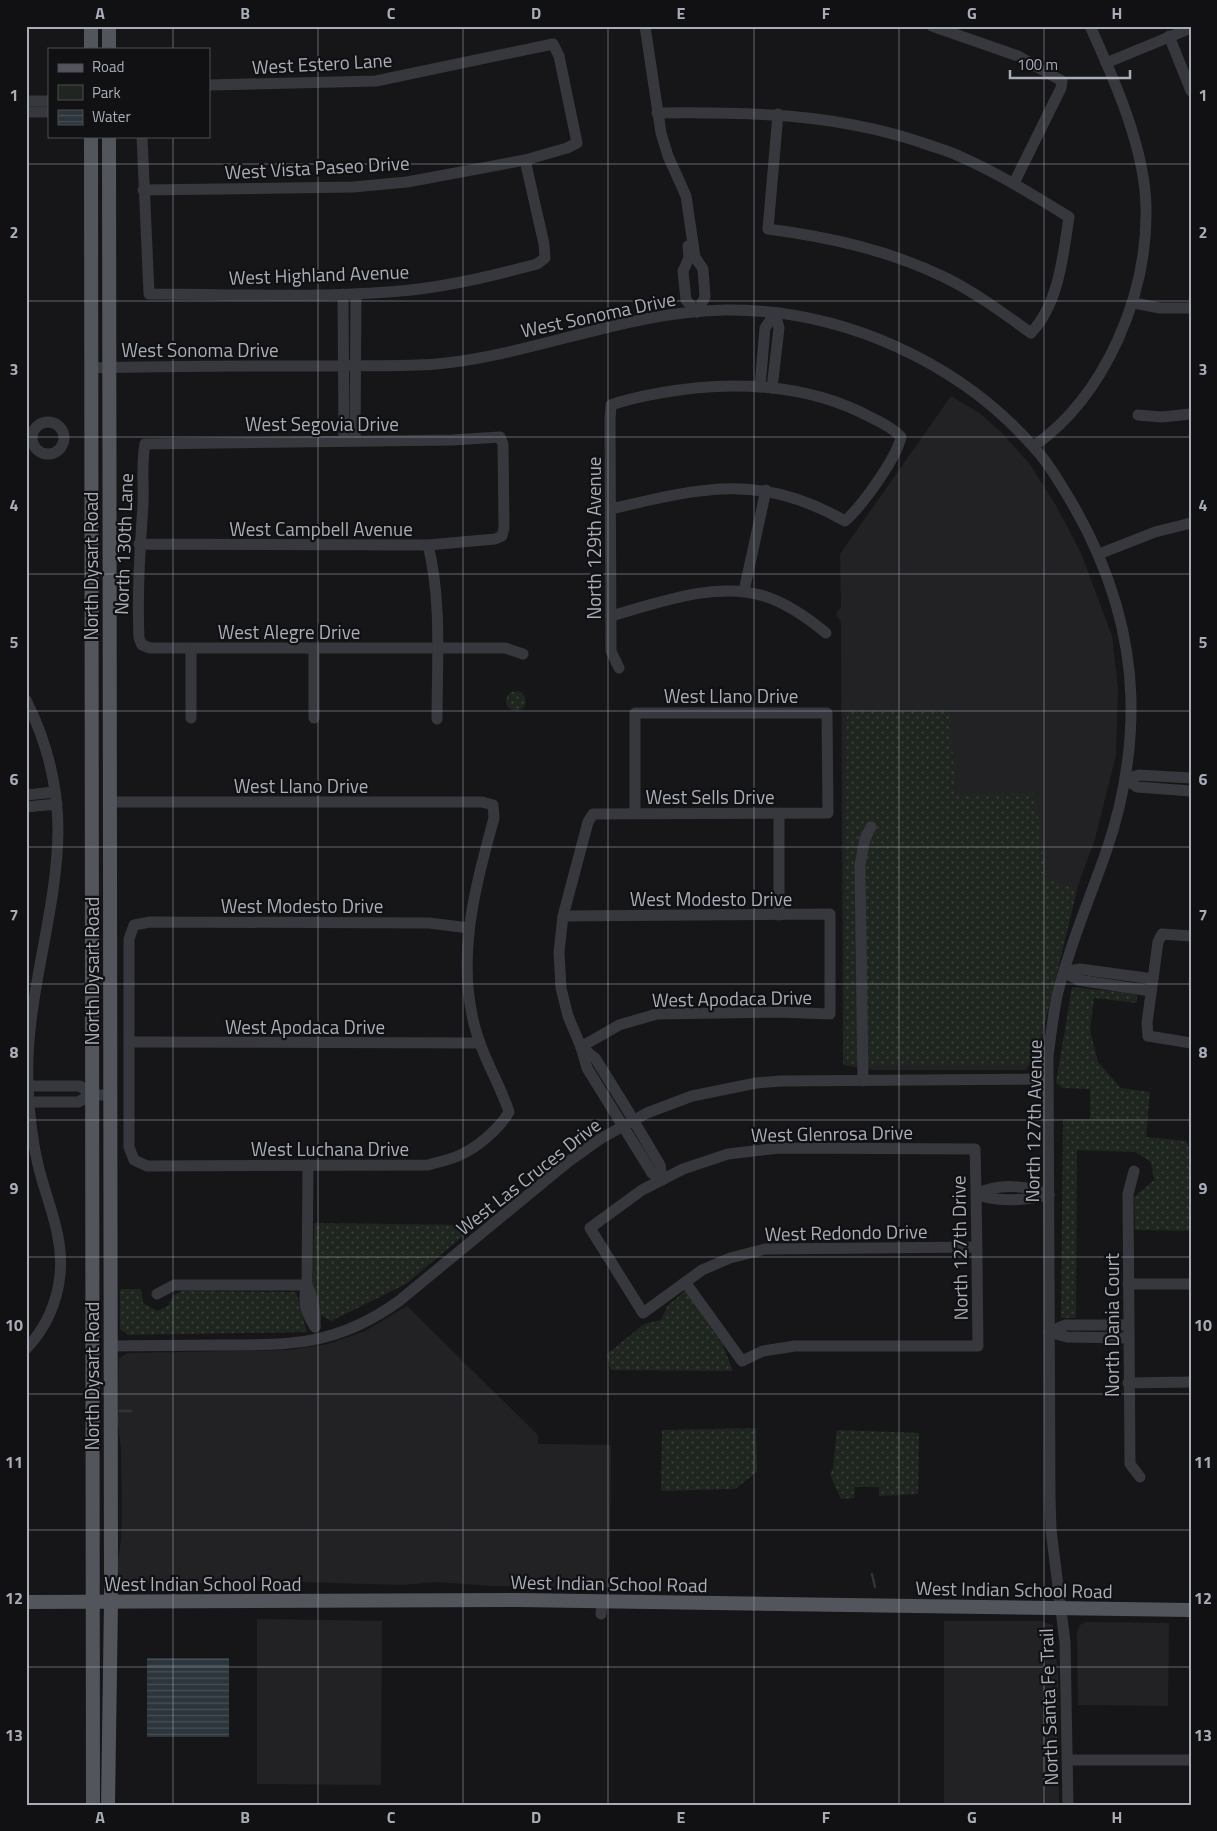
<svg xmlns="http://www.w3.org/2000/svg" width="1217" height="1831" font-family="'Titillium Web',sans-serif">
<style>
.built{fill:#222225}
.green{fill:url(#green-dots)}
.water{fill:url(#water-rules)}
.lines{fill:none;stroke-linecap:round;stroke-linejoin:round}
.stream{stroke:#2c353c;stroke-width:2.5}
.minor{stroke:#37383d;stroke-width:11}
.major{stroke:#53555c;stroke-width:14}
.grid{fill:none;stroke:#a8adb8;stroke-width:1;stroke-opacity:0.55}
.labels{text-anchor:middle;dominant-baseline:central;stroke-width:4.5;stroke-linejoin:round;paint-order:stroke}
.street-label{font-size:19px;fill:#a8adb8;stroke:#111113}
.neatline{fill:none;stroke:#a8adb8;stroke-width:2}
.grid-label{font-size:16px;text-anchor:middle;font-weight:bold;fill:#a8adb8}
</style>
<defs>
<pattern id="green-dots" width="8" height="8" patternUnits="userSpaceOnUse" patternTransform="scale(1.25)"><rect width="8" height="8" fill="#1e261f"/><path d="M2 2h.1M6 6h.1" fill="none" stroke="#3c433d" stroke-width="1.8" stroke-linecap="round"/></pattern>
<pattern id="water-rules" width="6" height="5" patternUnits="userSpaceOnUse" patternTransform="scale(1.25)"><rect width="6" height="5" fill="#2c353c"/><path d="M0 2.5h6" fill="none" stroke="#485056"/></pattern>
</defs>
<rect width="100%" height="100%" fill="#161618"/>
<g class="built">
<polygon points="951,396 978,412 1000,431 1029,463 1057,507 1081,553 1112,636 1118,688 1116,755 1095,839 1058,941 1036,1055 1026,1070 872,1070 843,1065 841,622 836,614 841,607 840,554"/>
<polygon points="407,1306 538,1435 538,1444 611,1445 610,1587 491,1586 437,1582 403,1585 231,1580 190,1584 128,1583 120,1578 117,1568 121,1540 122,1511 121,1447 117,1419 119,1358 128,1353 289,1350 328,1344 365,1331"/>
<polygon points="257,1619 382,1621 381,1785 257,1784"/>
<polygon points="944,1621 1041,1621 1053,1625 1058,1675 1059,1805 944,1805"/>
<polygon points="1086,1622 1169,1623 1168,1706 1078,1705 1077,1632 1080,1625"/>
</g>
<g class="green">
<circle cx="516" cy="701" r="10"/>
<polygon points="847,711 949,711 956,794 1035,793 1046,878 1077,890 1035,1065 843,1065"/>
<polygon points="1072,987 1137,994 1137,1003 1094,998 1090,1030 1098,1062 1121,1088 1150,1092 1146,1137 1186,1141 1191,1152 1191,1231 1135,1230 1134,1197 1154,1180 1151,1162 1135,1152 1077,1150 1076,1318 1061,1318 1063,1119 1090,1119 1090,1089 1063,1088 1056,1083"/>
<polygon points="314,1223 476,1225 406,1284 331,1321 320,1314 313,1289"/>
<polygon points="120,1289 141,1289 143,1303 157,1311 168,1306 173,1296 182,1291 296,1292 307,1332 128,1335 120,1329"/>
<polygon points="685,1291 723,1345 733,1371 611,1370 607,1354 644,1324 661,1320 667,1306"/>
<polygon points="756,1428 757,1472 735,1489 661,1491 662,1430"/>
<polygon points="837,1430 919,1433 918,1494 879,1496 879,1487 855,1487 854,1498 841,1499 830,1475 833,1467"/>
</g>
<rect class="water" x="147" y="1658" width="82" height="79"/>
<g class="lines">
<g class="stream">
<polyline points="120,1411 131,1411"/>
<polyline points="872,1574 875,1587"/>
</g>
<g class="minor">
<polyline points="645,26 661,133 668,156 686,196 695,257 703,269 705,297 697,312"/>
<polyline points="932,26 1018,56 1062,81 1061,88 1014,183"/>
<polyline points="1169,36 1191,91"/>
<polyline points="1106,63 1191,28"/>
<polyline points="26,101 49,101"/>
<polyline points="26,112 49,112"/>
<path d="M657,113C749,112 832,113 920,142C933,147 947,150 959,156C998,173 1033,195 1069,217C1063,256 1059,303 1031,333C1003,313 975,292 944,277C888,250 829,237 768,229L778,114"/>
<path d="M142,136L149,294C228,294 308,298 388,292C438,289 488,277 537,264L545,258L544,244L525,160"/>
<polyline points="143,190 353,187 407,182 525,160 567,148 577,143 559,56 553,44 376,81 209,85"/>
<polyline points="688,246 689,258 683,271 686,300 697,312"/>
<polyline points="343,294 344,441"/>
<polyline points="1134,303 1160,308 1191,308"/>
<path d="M92,368C168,366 245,366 321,366C360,365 398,367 436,364C534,355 627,311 726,310C842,309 961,362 1037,451C1050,465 1059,482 1069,498C1106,560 1129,627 1131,699C1132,751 1123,803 1106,852C1090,898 1070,944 1058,992C1053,1013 1051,1035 1048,1056L1050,1496L1051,1530L1065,1642L1068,1805"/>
<polyline points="760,387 765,328 775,313"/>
<polyline points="772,388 779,328 775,313"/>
<polyline points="1138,415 1161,417 1191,414"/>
<circle cx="48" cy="438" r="16"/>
<polyline points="355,441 356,294"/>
<path d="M1034,446C1106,395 1148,294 1146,207C1145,148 1114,79 1090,26"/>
<path d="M611,509C700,488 760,472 845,521C862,506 896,459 901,437C893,428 883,423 872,418C808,383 730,380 660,393C643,396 627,399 611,405L610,419L611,651L619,668"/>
<path d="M139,544L428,545L495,539L502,536L504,528L503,444L500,437L452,440L145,444C141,463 144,485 143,505C140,550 137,593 139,638L142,645L150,648H505L523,654"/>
<path d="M428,545C442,601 437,662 437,719"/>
<polyline points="1099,554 1155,532 1191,523"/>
<polyline points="744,591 766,490"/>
<path d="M611,616C658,603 715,581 764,596C786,603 808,618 826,633"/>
<polyline points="191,649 191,718"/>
<polyline points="314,649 314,718"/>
<path d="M26,700C46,740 58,786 58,831C57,917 24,1000 28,1086C29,1112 32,1139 38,1165C47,1202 64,1236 60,1275C57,1303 45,1329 26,1349"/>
<polyline points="1125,779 1137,787 1191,791"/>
<polyline points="1125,779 1139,775 1191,778"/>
<polyline points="26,795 55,792"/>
<path d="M109,802H482L493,805L494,818C475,888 455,959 476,1031C484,1060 500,1084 509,1112C499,1129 477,1148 458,1156C449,1160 438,1162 428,1165L147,1166L134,1160L129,1147V939L134,925L150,922L429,923L469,928"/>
<polyline points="26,807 57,804"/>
<polyline points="779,813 779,915"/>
<polyline points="635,814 635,713 827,713 828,813 593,814 588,822 563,916 559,952 561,988 568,1016 581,1047 587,1068 652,1173 662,1180"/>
<polyline points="563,916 830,914 830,1014 777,1012 657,1014 619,1025 581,1047"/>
<polyline points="1191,936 1162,934 1158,942 1147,1023 1148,1036 1191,1043"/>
<polyline points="1064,972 1078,980 1151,991"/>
<polyline points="1064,972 1080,969 1153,979"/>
<polyline points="130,1042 480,1043"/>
<polyline points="581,1047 595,1058 625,1106 660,1165 662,1180"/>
<polyline points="863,1081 860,865 865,839 871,827"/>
<polyline points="28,1086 80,1086 92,1095"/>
<polyline points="29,1102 78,1102 92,1095 110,1095"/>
<path d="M308,1165L307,1285C302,1301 306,1313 315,1327"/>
<polyline points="1134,1171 1128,1194 1130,1464 1140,1477"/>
<path d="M977,1194C998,1183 1028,1185 1049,1195"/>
<path d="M977,1194C997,1203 1027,1200 1049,1195"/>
<path d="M685,1282L742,1361L763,1351L795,1346H978C977,1281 977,1215 975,1149L779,1148L728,1154L683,1169L642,1190L590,1228L643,1313L702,1270L730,1258L765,1249L977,1247"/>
<polyline points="1128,1284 1191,1284"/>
<path d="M307,1285C314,1299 316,1312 315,1327"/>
<polyline points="157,1294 174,1285 307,1285"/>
<polyline points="1049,1332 1065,1325 1128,1325"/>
<polyline points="1049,1332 1067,1337 1128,1338"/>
<path d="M110,1346C146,1346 181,1345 217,1345C290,1345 337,1346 399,1301L568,1162L600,1139L647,1113L692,1096L756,1083L781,1081L1047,1079"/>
<polyline points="1128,1383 1191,1382"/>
<polyline points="601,1614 602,1602"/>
<polyline points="1068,1760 1191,1760"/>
</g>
<g class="major">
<polyline points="91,26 91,49"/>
<polyline points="109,49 109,26"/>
<polyline points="91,136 93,1805"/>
<polyline points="26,1602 518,1600 1191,1610"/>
<polyline points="108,1805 111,1602 109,136"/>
</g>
</g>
<path class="grid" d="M173,26V49M318,26V1805M463,26V1805M608,26V1805M754,26V1805M899,26V1805M1044,26V1805M173,136V1805M26,164H1191M26,301H1191M26,437H1191M26,574H1191M26,711H1191M26,847H1191M26,984H1191M26,1120H1191M26,1257H1191M26,1394H1191M26,1530H1191M26,1667H1191"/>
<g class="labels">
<g class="street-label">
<text transform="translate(322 63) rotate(-3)">West Estero Lane</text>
<text transform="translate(317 167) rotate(-3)">West Vista Paseo Drive</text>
<text transform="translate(319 274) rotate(-2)">West Highland Avenue</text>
<text transform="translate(598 314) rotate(-12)">West Sonoma Drive</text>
<text x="200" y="349">West Sonoma Drive</text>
<text x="322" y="423">West Segovia Drive</text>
<text x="321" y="528">West Campbell Avenue</text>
<text transform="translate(593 538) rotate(-90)">North 129th Avenue</text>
<text transform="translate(123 544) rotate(-88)">North 130th Lane</text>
<text transform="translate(90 566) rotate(-90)">North Dysart Road</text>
<text x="289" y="631">West Alegre Drive</text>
<text x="731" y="695">West Llano Drive</text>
<text x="301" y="785">West Llano Drive</text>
<text x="710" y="796">West Sells Drive</text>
<text x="711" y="898">West Modesto Drive</text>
<text x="302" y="905">West Modesto Drive</text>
<text transform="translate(91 971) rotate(-90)">North Dysart Road</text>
<text transform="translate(732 998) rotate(-1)">West Apodaca Drive</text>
<text x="305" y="1026">West Apodaca Drive</text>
<text transform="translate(1033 1121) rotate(-89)">North 127th Avenue</text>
<text transform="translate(832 1133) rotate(-1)">West Glenrosa Drive</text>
<text x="330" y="1148">West Luchana Drive</text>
<text transform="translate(528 1176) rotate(-38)">West Las Cruces Drive</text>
<text transform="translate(846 1232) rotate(-1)">West Redondo Drive</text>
<text transform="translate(959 1248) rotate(-91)">North 127th Drive</text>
<text transform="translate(1111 1325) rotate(-90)">North Dania Court</text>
<text transform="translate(91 1376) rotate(-90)">North Dysart Road</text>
<text x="203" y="1583">West Indian School Road</text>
<text transform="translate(609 1583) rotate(1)">West Indian School Road</text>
<text transform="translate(1014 1589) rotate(1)">West Indian School Road</text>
<text transform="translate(1048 1707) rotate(-92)">North Santa Fe Trail</text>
</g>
</g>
<rect width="1217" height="1831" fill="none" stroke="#111113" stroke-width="55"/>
<rect x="48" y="48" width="162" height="90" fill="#111113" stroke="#4d4f55"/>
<rect x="58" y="64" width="25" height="8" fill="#53555c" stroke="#4d4f55"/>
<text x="92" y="72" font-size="15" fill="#a8adb8">Road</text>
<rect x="58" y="85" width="25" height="15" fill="#1e261f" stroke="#4d4f55"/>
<text x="92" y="98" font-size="15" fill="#a8adb8">Park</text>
<rect x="58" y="110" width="25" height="15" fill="url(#water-rules)" stroke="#4d4f55"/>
<text x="92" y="122" font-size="15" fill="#a8adb8">Water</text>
<path d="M1010 70v8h120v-8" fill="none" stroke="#a8adb8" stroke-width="2.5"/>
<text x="1017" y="70" font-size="15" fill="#a8adb8" stroke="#111113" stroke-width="4" paint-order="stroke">100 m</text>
<rect x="28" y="28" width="1162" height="1776" class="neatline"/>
<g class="grid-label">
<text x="100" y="19">A</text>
<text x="245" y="19">B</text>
<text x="391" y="19">C</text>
<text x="536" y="19">D</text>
<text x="681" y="19">E</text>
<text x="826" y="19">F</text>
<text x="972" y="19">G</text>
<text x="1117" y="19">H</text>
<text x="14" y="101">1</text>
<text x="1203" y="101">1</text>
<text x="14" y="238">2</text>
<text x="1203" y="238">2</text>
<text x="14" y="375">3</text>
<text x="1203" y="375">3</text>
<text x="14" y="511">4</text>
<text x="1203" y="511">4</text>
<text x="14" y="648">5</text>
<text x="1203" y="648">5</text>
<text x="14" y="785">6</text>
<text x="1203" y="785">6</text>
<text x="14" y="921">7</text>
<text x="1203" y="921">7</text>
<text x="14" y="1058">8</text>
<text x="1203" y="1058">8</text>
<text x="14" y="1194">9</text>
<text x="1203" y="1194">9</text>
<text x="14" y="1331">10</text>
<text x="1203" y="1331">10</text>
<text x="14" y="1468">11</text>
<text x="1203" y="1468">11</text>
<text x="14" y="1604">12</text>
<text x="1203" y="1604">12</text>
<text x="14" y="1741">13</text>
<text x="1203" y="1741">13</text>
<text x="100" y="1823">A</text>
<text x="245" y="1823">B</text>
<text x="391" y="1823">C</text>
<text x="536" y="1823">D</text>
<text x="681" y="1823">E</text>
<text x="826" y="1823">F</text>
<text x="972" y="1823">G</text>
<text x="1117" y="1823">H</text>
</g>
</svg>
